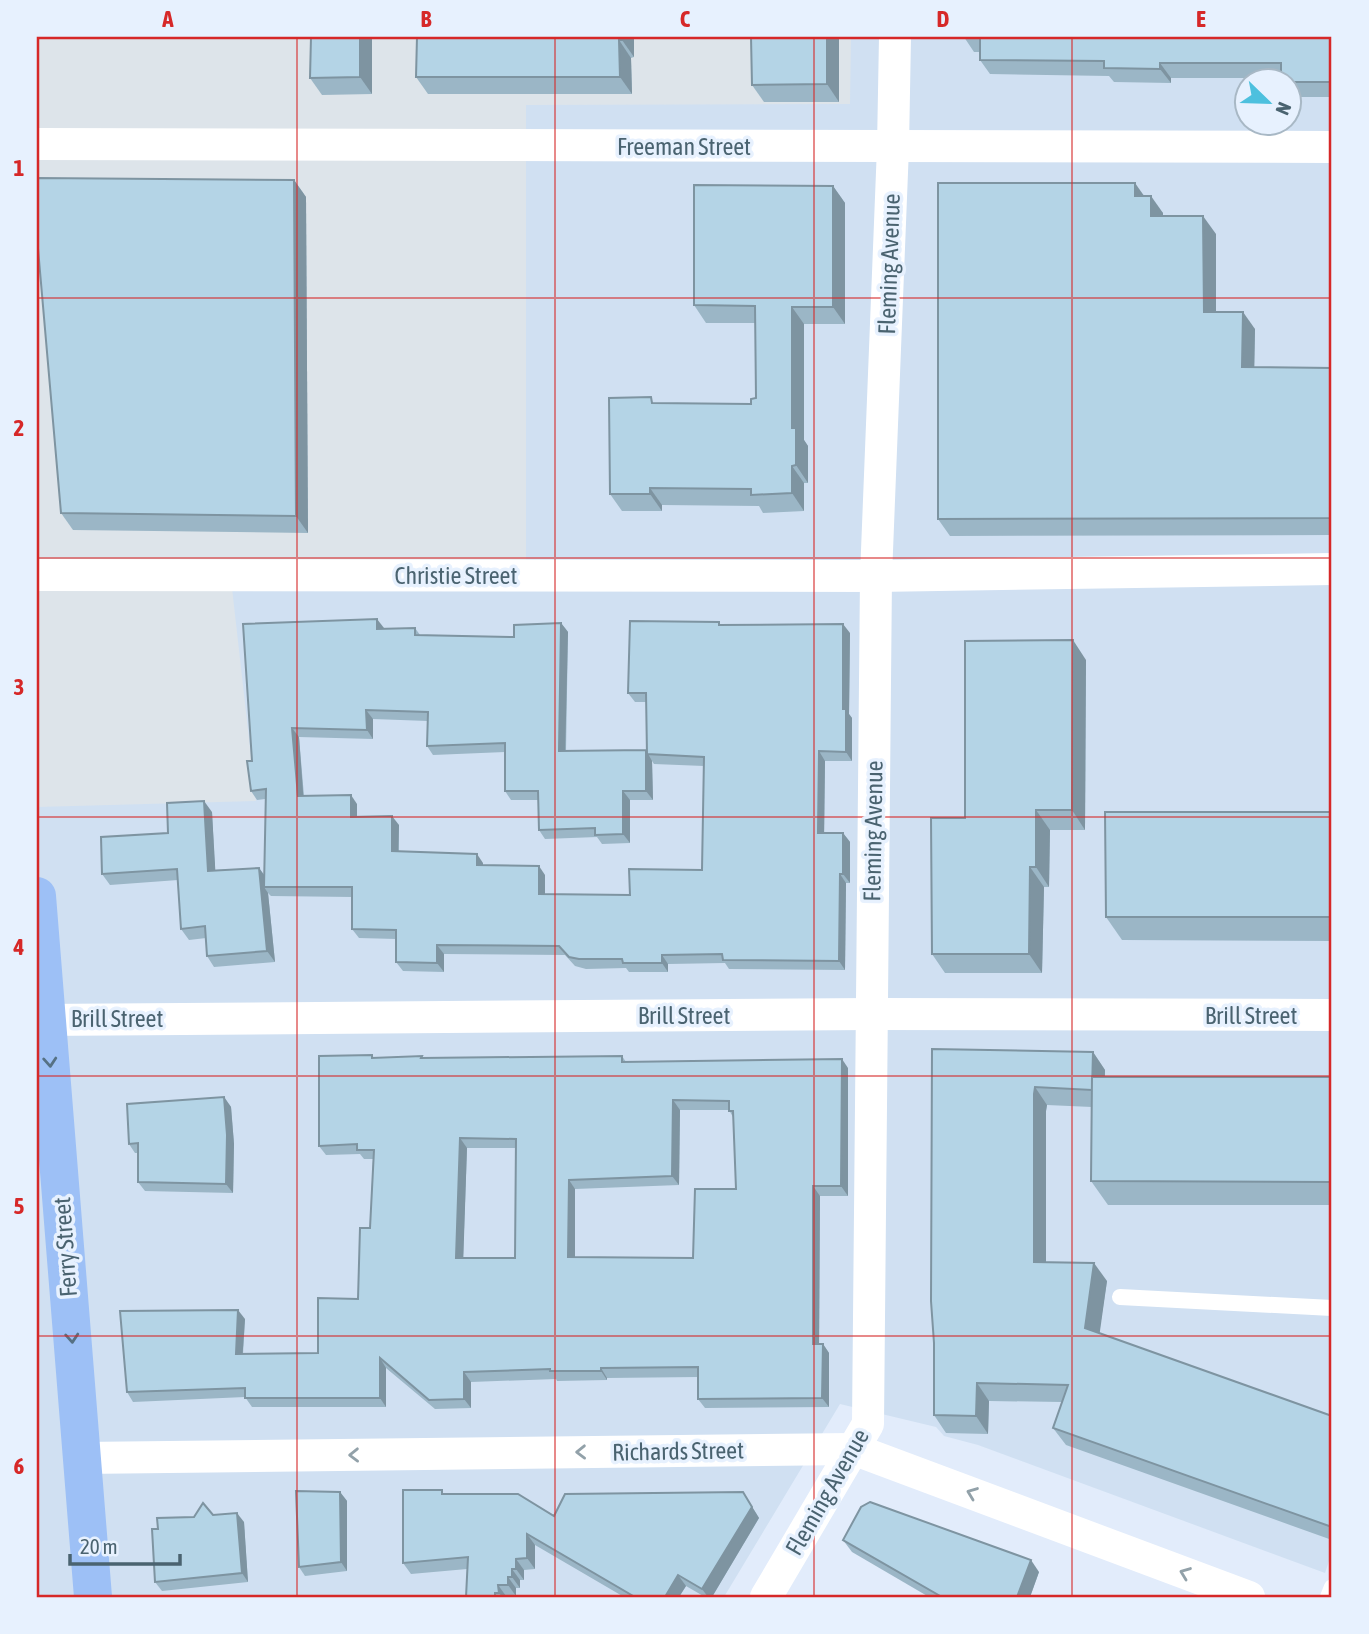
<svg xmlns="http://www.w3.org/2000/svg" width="1369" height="1634" font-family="'Asap Condensed',sans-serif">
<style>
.residential{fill:#d0e0f2;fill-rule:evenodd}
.industrial{fill:#dde4ea}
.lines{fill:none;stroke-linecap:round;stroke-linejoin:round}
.service{stroke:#fff;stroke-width:16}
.minor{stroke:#fff;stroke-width:32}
.primary{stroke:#9dc0f6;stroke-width:38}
.wall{fill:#9bb6c6;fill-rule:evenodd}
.shaded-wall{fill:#7e94a1}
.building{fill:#b4d4e6;stroke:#7e94a1;stroke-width:2;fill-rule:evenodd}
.oneway{stroke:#567184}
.oneway2{stroke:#92a1a9}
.grid{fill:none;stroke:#d62828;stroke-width:2;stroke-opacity:0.55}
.labels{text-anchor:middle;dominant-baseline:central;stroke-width:7;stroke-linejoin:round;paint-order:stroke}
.street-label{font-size:24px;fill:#4a6370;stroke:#e7f1fe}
.neatline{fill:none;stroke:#d62828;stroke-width:2.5}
.grid-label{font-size:23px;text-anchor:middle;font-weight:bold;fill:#d62828}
</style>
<rect width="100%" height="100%" fill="#e2ecfb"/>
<path class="residential" d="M37,37H1332V1552L1325,1573L978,1445L944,1436L936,1427L840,1404L724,1597H37ZM1246,80H1288V122H1246Z"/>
<polygon class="industrial" points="37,37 851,37 850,104 526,105 526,579 232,588 256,801 37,807"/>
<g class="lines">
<g class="service">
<polyline points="1120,1297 1332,1308"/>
<polyline points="1328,1597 1332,1587"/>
</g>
<g class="minor">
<polyline points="37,144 1332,147"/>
<polyline points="37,575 876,576 1332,569"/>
<polyline points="37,1020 872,1014 1332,1015"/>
<polyline points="81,1458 853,1449 1249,1597"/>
<polyline points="766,1597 868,1424 876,576 893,147 895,37"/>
</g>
<polyline class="primary" points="37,896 93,1597"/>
</g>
<g class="wall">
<polygon points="311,37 372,37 372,94 322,95 310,78"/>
<polygon points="417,37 634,37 634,57 631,58 632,94 428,94 416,77"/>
<polygon points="839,37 839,102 764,102 752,85"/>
<polygon points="964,37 1332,37 1332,97 1291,97 1289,93 1289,80 1281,78 1171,78 1171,83 1114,82 1109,76 990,74 980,60 980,52 974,52"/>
<polygon points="294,180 306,197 308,533 73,530 61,513"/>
<polygon points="833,186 845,203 845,324 804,324 804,440 808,446 808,483 804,483 804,511 763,513 759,506 662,505 662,511 622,511 610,494 655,403 751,404 756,398 755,323 706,323 694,305"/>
<polygon points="1144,196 1163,213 1163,216 1216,234 1216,312 1255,329 1254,367 1332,368 1332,535 950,536 938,519"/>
<path d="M561,623L568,632L566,751L646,750L647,753L646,702H635L628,693L721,625L850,633L849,714L852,718V761H825L824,833H843L850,842V883H846L845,970L729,969L725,963L668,964V972H629L626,968L586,969L575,966L565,955L444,954V972L403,971L396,962V939L359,938L352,929V897L271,896L268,893L275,962L214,967L207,956L206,938L189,940L181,929L178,880L110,885L102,874L168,833L212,812L215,870L259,868L265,876V799L257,800L251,791L252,761L384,629L415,628L420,635L514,637ZM373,719L428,721L427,746L433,755L505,752V791L511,800H538L539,830L545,839L597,837L602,844L630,843V800H653L652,761L654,764L704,766L702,870L630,895L545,894V875L483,865V863L399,851V825L357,817V804L304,796L299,737L373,739Z"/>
<polygon points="1086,660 1085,830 1050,830 1049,887 1044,887 1042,973 945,973 932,954 965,818"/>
<polygon points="1332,812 1332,941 1122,940 1106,917"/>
<polygon points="932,1049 1093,1052 1105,1070 1105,1077 1332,1077 1332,1205 1108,1205 1091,1181 1092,1107 1047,1105 1046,1111 1046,1262 1107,1281 1099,1333 1332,1416 1332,1540 1066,1445 1053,1428 1062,1402 989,1401 988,1434 946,1433 934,1415 934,1343"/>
<path d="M372,1055L374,1058L422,1056L423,1058L622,1056L626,1062L848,1068V1196H820L819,1344H823L829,1353V1407L705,1408L698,1399V1377L607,1378V1380L557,1381L556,1379L471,1382V1408L435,1409L386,1368V1407H252L245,1397L133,1402L127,1392L245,1319L243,1354L318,1353L358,1299L370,1228L373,1159H364L360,1154L326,1155L319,1146ZM680,1110H729L733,1117L736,1189L693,1258L575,1257V1189L679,1185ZM467,1148H516L515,1258H463Z"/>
<polygon points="224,1097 231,1107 234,1144 233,1193 145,1191 138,1182 138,1153 135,1153 129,1144"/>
<polygon points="340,1492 347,1501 347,1571 305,1576 299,1567"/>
<polygon points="743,1492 759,1518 712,1597 705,1597 686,1586 679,1597 624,1597 535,1545 535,1569 524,1570 524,1580 520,1580 520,1588 516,1588 516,1596 506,1596 506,1597 466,1597 467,1569 411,1574 403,1563 444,1494 554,1516"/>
<polygon points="213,1515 244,1522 248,1582 162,1591 155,1582 158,1529 194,1517"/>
<polygon points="843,1540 1039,1572 1030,1597 929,1597 852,1552"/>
</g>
<g class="shaded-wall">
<polygon points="360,37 372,37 372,94 360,77"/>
<polygon points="622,37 634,37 634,57 622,40"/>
<polygon points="827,37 839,37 839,102 827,84"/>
<polygon points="619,40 631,58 632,94 620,77"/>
<polygon points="1160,63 1171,78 1171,83 1160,69"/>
<polygon points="294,180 306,197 308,533 296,516"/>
<polygon points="1135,183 1147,200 1135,196"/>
<polygon points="833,186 845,203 845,324 833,307"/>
<polygon points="1151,196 1163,213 1163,234 1151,216"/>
<polygon points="1203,216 1216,234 1216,329 1204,312"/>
<polygon points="792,307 804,324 804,440 808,446 808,483 796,465 792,428"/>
<polygon points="1243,312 1255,329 1254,385 1242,367"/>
<polygon points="792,466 804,483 804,511 792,493"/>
<polygon points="650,488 662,505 662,511 650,494"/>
<polygon points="377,619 384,628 377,629"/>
<polygon points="561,623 568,632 565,760 559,751"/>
<polygon points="843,624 850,633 849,714 852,718 852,761 846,752 843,709"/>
<polygon points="1073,640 1086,660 1085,830 1072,810"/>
<polygon points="366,710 373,719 373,739 367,730"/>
<polygon points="292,728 299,737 304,805 298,796"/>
<polygon points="646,750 652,761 653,800 646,791"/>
<polygon points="819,751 825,761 824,842 818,833"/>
<polygon points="623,791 630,800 630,843 623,834"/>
<polygon points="351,795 357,804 357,826 351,817"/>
<polygon points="204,801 212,812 216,882 208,871"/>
<polygon points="1036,810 1050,830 1049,887 1036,867"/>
<polygon points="392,816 399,825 398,860 392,851"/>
<polygon points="843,833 850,842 850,883 843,874"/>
<polygon points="477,854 483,863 483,875 477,865"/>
<polygon points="539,866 545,875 545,903 539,894"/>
<polygon points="1030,867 1044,887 1042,973 1029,954"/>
<polygon points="259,868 267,879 264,887 268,893 275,962 267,951"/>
<polygon points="840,874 846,883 845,970 839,961"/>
<polygon points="437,945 444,954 444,972 437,963"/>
<polygon points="662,955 668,964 668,972 662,963"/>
<polygon points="1093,1052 1105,1070 1104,1108 1092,1090"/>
<polygon points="842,1059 848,1068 848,1196 841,1186"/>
<polygon points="1035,1087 1047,1105 1046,1111 1046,1280 1034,1262 1034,1094"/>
<polygon points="224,1097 231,1107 234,1144 233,1193 226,1184"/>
<polygon points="673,1100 680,1110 679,1185 672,1176"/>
<polygon points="460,1138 467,1148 463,1267 456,1258"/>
<polygon points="569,1180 575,1189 575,1266 568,1257"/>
<polygon points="813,1186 820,1196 819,1353 813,1344"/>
<polygon points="1094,1263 1107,1281 1098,1345 1085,1328"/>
<polygon points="238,1310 245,1319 242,1363 236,1354"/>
<polygon points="823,1344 829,1353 829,1407 822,1398"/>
<polygon points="380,1358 386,1368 386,1407 380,1398"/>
<polygon points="601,1368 607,1378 607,1380 601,1371"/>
<polygon points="464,1372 471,1382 471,1408 464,1399"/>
<polygon points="977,1383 989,1401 988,1434 976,1416"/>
<polygon points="340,1492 347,1501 347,1571 341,1562"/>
<polygon points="743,1492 759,1518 712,1597 708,1597 702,1589"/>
<polygon points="237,1513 244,1522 248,1582 242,1573"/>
<polygon points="527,1534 535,1545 535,1569 527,1558"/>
<polygon points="516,1559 524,1570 524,1580 516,1569"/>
<polygon points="1031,1560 1039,1572 1030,1597 1017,1597"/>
<polygon points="512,1569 520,1580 520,1588 512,1577"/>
<polygon points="678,1575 686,1586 679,1597 665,1597"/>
<polygon points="508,1577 516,1588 516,1596 508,1585"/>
<polygon points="498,1585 506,1596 506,1597 502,1597 499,1593"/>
</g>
<g class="building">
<polygon points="311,37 360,37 360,77 310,78"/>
<polygon points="417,37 622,37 622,40 619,40 620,77 416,77"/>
<polygon points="751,37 827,37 827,84 752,85"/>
<polygon points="964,37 1332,37 1332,82 1289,82 1289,80 1281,80 1281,63 1160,63 1160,69 1104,68 1104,61 980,60 980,37"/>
<polygon points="37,178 294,180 296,516 61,513 37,237"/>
<polygon points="938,183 1135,183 1135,196 1151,196 1151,216 1203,216 1204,312 1243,312 1242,367 1332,368 1332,518 938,519"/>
<polygon points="694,185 833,186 833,307 792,307 792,428 796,428 796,465 792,466 792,493 751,495 751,489 650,488 650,494 610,494 609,398 651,397 652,403 751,404 751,399 756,398 755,306 694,305"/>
<polygon points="377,619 377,629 415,628 415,635 514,637 514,625 561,623 559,751 646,750 646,791 623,791 623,834 595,835 595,828 539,830 538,791 505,791 505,743 427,746 428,712 366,710 367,730 292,728 298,796 351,795 351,817 392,816 392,851 477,854 477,865 539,866 539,894 630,895 629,869 702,870 704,757 647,754 646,693 628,693 630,621 719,622 719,625 843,624 843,709 846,709 846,752 819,751 818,833 843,833 843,874 840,874 839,961 723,960 722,954 662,955 662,963 623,963 622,959 579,959 569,957 559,946 437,945 437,963 396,962 396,930 352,929 352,887 264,887 266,789 251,791 247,761 252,761 243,624"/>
<polygon points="1073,640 1072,810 1036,810 1036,867 1030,867 1029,954 932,954 931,818 965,818 965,641"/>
<polygon points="204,801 208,871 259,868 267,951 207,956 205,926 181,929 177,869 102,874 101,837 168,833 167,803"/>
<polygon points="1105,812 1332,812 1332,917 1106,917"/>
<polygon points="932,1049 1093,1052 1092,1090 1035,1087 1034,1094 1034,1262 1094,1263 1085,1328 1332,1416 1332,1527 1053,1428 1068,1385 977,1383 976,1416 934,1415 934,1343 931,1301"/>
<path d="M372,1055V1058L422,1056L421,1058L622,1056V1062L842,1059L841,1186H813V1344H823L822,1398L698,1399V1367L601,1368V1371H550V1369L464,1372V1399L429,1400L380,1358V1398H245V1388L127,1392L120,1311L238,1310L236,1354L318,1353V1298L358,1299L360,1228H370L374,1150H357V1144L319,1146V1056ZM673,1100L729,1101V1111H733L736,1189H695L693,1258L568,1257L569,1180L672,1176ZM460,1138L516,1139L515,1258H456Z"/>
<polygon points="1092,1077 1332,1077 1332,1182 1091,1181"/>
<polygon points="224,1097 227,1135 226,1184 138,1182 138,1143 129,1144 127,1104"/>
<polygon points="403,1490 442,1490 442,1494 518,1494 554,1516 565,1494 743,1492 752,1507 702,1589 678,1575 665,1597 635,1597 527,1534 527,1558 516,1559 516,1569 512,1569 512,1577 508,1577 508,1585 498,1585 499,1593 495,1593 495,1597 466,1597 468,1557 403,1563"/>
<polygon points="296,1491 340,1492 341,1562 299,1567"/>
<polygon points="870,1502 1031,1560 1017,1597 942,1597 843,1540 861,1507"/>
<polygon points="203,1503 213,1515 237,1513 242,1573 155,1582 152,1529 158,1529 157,1518 194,1517"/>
</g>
<defs><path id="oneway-chevron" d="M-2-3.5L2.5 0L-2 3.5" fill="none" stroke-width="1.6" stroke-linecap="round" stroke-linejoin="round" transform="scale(1.75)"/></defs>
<g class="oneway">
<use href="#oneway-chevron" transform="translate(50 1062) rotate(86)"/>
<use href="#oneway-chevron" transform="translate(72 1338) rotate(86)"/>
</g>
<g class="oneway2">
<use href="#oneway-chevron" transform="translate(581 1452) rotate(179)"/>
<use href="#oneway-chevron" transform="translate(354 1455) rotate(179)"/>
<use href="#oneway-chevron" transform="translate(972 1493) rotate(-159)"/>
<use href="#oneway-chevron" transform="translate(1185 1573) rotate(-159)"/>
</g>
<path class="grid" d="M297,37V1597M555,37V1597M814,37V1597M1072,37V1597M37,298H1332M37,558H1332M37,817H1332M37,1076H1332M37,1336H1332"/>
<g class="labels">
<g class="street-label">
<text x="684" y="146">Freeman Street</text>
<text transform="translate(889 264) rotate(-88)">Fleming Avenue</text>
<text x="456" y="575">Christie Street</text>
<text transform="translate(873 831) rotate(-89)">Fleming Avenue</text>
<text x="684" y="1015">Brill Street</text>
<text x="1251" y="1015">Brill Street</text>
<text x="117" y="1018">Brill Street</text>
<text transform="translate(65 1247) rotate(-94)">Ferry Street</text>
<text transform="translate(678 1451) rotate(-1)">Richards Street</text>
<text transform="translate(827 1492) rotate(-60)">Fleming Avenue</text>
</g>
</g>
<rect width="1369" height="1634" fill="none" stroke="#e7f1fe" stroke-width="77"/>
<g transform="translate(1268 102) rotate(113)"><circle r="33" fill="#e7f1fe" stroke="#a8b8c5" stroke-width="2"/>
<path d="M0-5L12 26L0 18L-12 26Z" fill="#4dc0de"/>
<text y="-10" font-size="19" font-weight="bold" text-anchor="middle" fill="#4a6370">N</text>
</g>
<path d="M70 1554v10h110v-10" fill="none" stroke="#4a6370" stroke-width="3.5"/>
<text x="80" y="1554" font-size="21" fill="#4a6370" stroke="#e7f1fe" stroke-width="5" paint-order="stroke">20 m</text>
<rect x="38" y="38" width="1292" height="1558" class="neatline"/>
<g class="grid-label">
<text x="168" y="27">A</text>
<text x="426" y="27">B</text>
<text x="685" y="27">C</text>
<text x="943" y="27">D</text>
<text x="1201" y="27">E</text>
<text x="19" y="176">1</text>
<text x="19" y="436">2</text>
<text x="19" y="695">3</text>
<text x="19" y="955">4</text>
<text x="19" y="1214">5</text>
<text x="19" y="1474">6</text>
</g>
</svg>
